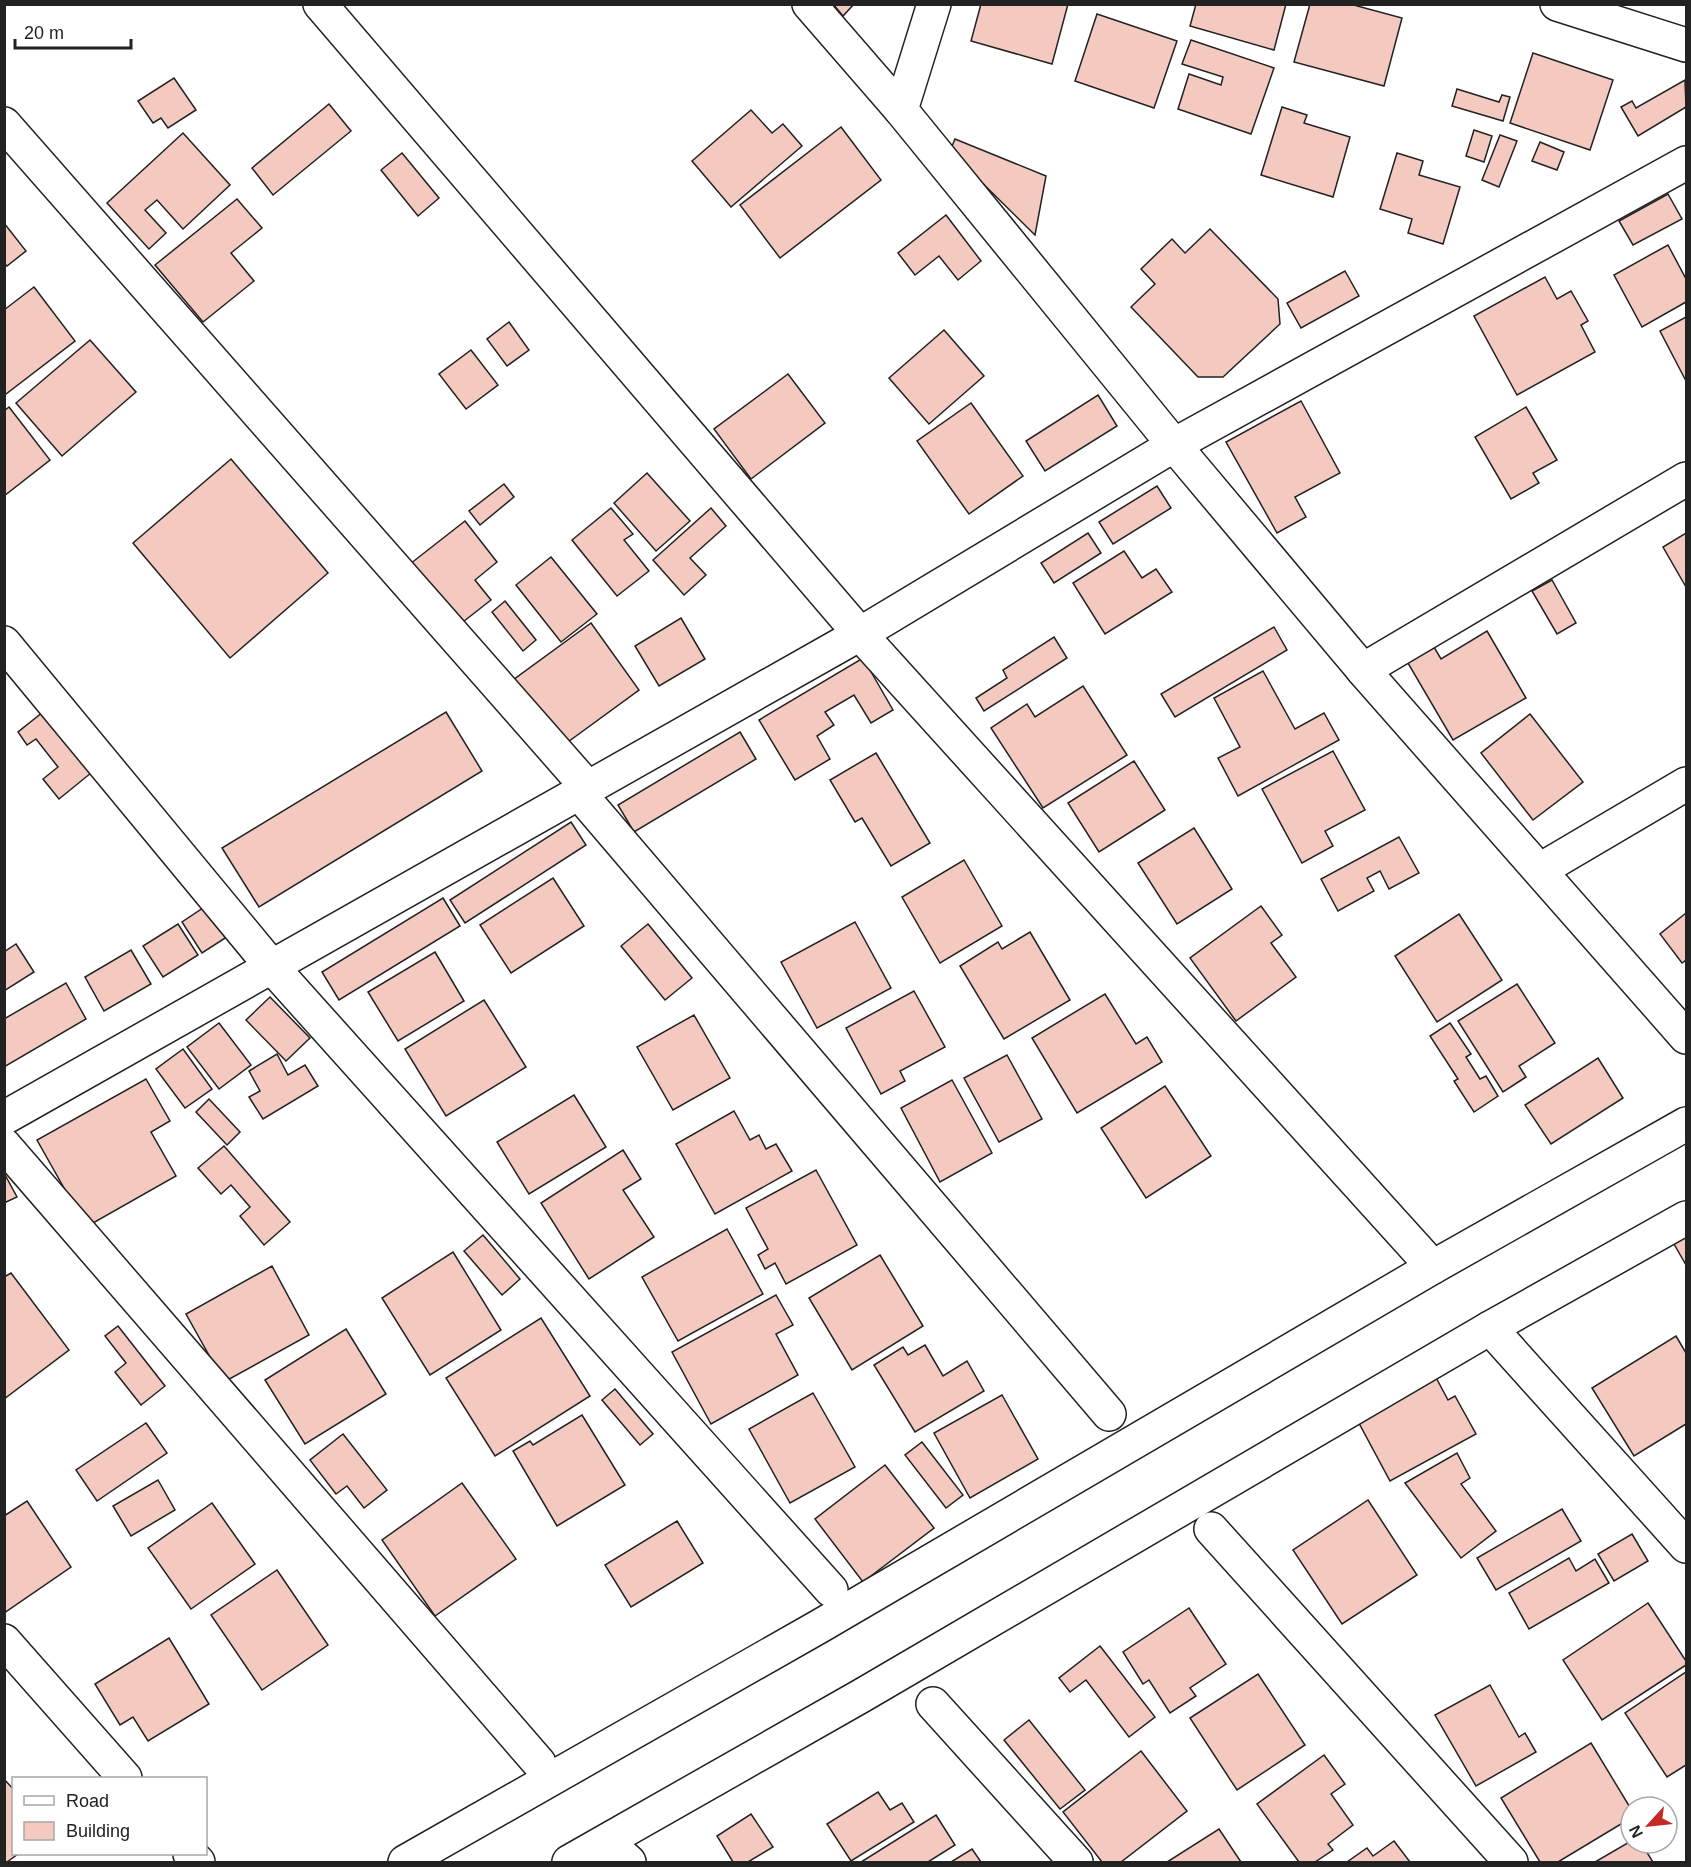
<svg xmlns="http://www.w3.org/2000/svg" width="1691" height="1867" font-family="Helvetica,sans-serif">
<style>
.building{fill:#f3c9c0;stroke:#222;stroke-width:1.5}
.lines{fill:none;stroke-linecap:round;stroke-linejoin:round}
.minor-casing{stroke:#222;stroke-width:36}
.secondary-casing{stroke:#222;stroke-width:36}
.minor{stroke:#fff;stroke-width:33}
.secondary{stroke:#fff;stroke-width:33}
</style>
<rect width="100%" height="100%" fill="#fff"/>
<g class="building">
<polygon points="833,4 854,4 843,16"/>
<polygon points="981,4 1068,4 1052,64 971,41"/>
<polygon points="1196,4 1286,4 1274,50 1190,26"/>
<polygon points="1310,4 1350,4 1402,18 1384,86 1294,62"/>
<polygon points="1097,14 1177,41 1154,108 1075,81"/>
<polygon points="1191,40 1274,68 1251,134 1178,109 1189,74 1221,85 1223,77 1182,64"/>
<polygon points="1533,53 1613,80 1590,150 1510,123"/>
<polygon points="174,78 196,110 168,128 161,118 153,123 138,101"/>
<polygon points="1685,80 1686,107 1638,136 1621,107 1632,101 1636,108"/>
<polygon points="1457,89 1499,102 1502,95 1510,97 1503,121 1452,106"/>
<polygon points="329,104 351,131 273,195 252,168"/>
<polygon points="1282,107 1307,115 1304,123 1350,137 1333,197 1261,175"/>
<polygon points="751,110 772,133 783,124 802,146 731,207 692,161"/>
<polygon points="841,127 881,180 780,258 740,205"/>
<polygon points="1474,130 1492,136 1484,162 1466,156"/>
<polygon points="183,133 230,185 183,229 157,200 145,210 166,233 149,249 107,203"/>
<polygon points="1500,135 1517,141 1499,187 1482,180"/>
<polygon points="955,139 1046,176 1035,235 950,151"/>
<polygon points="1540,142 1564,152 1557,170 1532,161"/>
<polygon points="402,153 439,198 418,216 381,170"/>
<polygon points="1397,153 1423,161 1419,175 1460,187 1443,244 1408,233 1412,219 1380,209"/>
<polygon points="1668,194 1682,219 1633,245 1619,221"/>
<polygon points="237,199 262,228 231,253 254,281 203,322 155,265"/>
<polygon points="946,215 981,261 958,280 939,256 915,275 898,253"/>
<polygon points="4,223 26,251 7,266 4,263"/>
<polygon points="1210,229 1278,299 1280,324 1223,377 1198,377 1131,307 1155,284 1141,269 1172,239 1185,253"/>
<polygon points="1668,245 1686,279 1686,302 1642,327 1614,275"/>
<polygon points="1345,271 1359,296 1301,328 1287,303"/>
<polygon points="1545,277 1557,299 1571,291 1588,321 1581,325 1595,352 1517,395 1474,316"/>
<polygon points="34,287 75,341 6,394 4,392 4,310"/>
<polygon points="1686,317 1686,381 1660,331"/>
<polygon points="509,322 529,350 507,366 487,339"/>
<polygon points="944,330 984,376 929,424 889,378"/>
<polygon points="90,340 136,392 62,456 16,403"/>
<polygon points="471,350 498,385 466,409 439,374"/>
<polygon points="788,374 825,423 751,479 714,429"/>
<polygon points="1098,395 1117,426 1045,471 1026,441"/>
<polygon points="1301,401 1340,473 1295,497 1306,517 1277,533 1226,442"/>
<polygon points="971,403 1023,476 969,514 917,441"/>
<polygon points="9,407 50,460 4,496 4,411"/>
<polygon points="1526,407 1557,460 1533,473 1539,483 1511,499 1475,437"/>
<polygon points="231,459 328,573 230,658 133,543"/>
<polygon points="647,473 690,521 656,551 614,503"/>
<polygon points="504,484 514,497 480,525 469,511"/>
<polygon points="1157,486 1171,508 1113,544 1099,522"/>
<polygon points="611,508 633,534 624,540 649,571 617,596 572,540"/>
<polygon points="711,508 726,526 690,558 706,575 684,595 653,560"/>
<polygon points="465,521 497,562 475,580 491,600 459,625 410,564"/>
<polygon points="1088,533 1101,553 1054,583 1041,563"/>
<polygon points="1686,533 1686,587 1663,547"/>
<polygon points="1124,551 1142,578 1156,569 1172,592 1105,634 1073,583"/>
<polygon points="551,557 597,614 561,642 516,585"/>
<polygon points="1552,580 1576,623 1557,634 1532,591"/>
<polygon points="505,601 536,640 523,651 492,612"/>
<polygon points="681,618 705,659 659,686 635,646"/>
<polygon points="591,623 639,690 561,747 513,680"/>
<polygon points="1274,627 1287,650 1175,717 1161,694"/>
<polygon points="1487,631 1526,698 1453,740 1405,658 1431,642 1441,659"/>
<polygon points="1054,637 1067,658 984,711 976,698 1007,678 1003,670"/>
<polygon points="863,658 893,710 871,723 854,695 825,712 834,725 817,736 830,759 795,780 759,720"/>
<polygon points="1263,671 1295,729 1324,713 1339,740 1238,796 1218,758 1240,747 1214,698"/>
<polygon points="1083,686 1127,755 1043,808 991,728 1027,704 1035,717"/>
<polygon points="43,712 91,773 59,799 43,779 58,767 36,739 27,745 18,732"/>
<polygon points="446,712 482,771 259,907 222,848"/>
<polygon points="1530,714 1583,782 1533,820 1481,753"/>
<polygon points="740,732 756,759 634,832 618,805"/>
<polygon points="1333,751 1365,810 1325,831 1333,846 1302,863 1262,789"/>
<polygon points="876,753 930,843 891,866 862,818 855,822 830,780"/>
<polygon points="1134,761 1165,810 1099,852 1068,803"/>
<polygon points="571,822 586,845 465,923 450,900"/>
<polygon points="1194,828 1232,889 1177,924 1138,863"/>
<polygon points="1399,837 1419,873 1389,889 1380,871 1367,878 1374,891 1338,911 1321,879"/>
<polygon points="964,860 1002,926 940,963 902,897"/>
<polygon points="553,878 584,926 511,973 480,925"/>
<polygon points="443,898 460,926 339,1000 322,972"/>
<polygon points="212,902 233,933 202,953 182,922"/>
<polygon points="1261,906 1282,935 1271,943 1296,977 1236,1021 1190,958"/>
<polygon points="1686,913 1686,960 1682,963 1660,934"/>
<polygon points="1459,914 1502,980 1437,1022 1395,956"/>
<polygon points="855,922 891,988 817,1028 781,962"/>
<polygon points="178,924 198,955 163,977 143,946"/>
<polygon points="648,924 692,978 665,1000 621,946"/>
<polygon points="1030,932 1070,1000 1004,1039 960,966 998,942 1002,949"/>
<polygon points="16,944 34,972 4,991 4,952"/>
<polygon points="131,950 151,984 104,1011 85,977"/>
<polygon points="435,952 464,1001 398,1041 368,992"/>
<polygon points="66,983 86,1019 4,1067 4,1019"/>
<polygon points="1517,984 1555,1043 1519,1066 1526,1077 1503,1092 1458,1021"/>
<polygon points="914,991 945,1047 900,1071 905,1081 881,1094 846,1028"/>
<polygon points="1105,994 1136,1044 1147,1037 1162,1062 1077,1113 1032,1038"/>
<polygon points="270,997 310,1038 286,1061 246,1020"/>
<polygon points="484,1000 526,1067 446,1116 405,1049"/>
<polygon points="694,1015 730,1078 673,1110 637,1047"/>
<polygon points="219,1023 251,1065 219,1089 187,1047"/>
<polygon points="1450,1023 1471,1054 1466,1057 1480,1079 1486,1076 1498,1096 1474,1112 1454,1081 1458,1079 1430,1036"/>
<polygon points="183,1049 212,1089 185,1108 156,1069"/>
<polygon points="277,1054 288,1075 305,1065 318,1086 263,1119 249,1097 260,1091 249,1071"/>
<polygon points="1007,1055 1042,1119 999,1142 964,1078"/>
<polygon points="1598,1058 1623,1098 1551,1144 1525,1105"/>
<polygon points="146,1079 170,1121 151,1132 176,1176 86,1227 37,1140"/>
<polygon points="952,1080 992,1153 940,1182 901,1108"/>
<polygon points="1165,1086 1211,1156 1146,1198 1101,1128"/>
<polygon points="574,1095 606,1147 529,1194 497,1142"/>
<polygon points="209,1099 240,1132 227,1145 196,1112"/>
<polygon points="734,1111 750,1140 759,1135 766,1149 776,1144 792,1171 715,1214 676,1144"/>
<polygon points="224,1146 290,1222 264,1245 240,1216 250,1207 231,1185 221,1194 198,1168"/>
<polygon points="623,1150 641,1179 623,1190 654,1237 589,1279 541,1203"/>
<polygon points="816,1170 857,1245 786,1284 775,1263 765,1269 758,1255 768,1249 746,1208"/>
<polygon points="4,1173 17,1197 4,1203"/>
<polygon points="1686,1227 1686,1265 1670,1237"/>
<polygon points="727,1229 763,1294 678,1341 642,1277"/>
<polygon points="483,1235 520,1279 502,1295 464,1251"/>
<polygon points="453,1252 501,1330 430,1375 382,1298"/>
<polygon points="880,1255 923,1326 852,1370 809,1298"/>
<polygon points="272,1266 309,1335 224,1382 186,1314"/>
<polygon points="11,1273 69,1350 4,1399 4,1277"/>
<polygon points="776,1295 793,1325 776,1334 798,1375 711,1424 672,1352"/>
<polygon points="541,1318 590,1396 495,1456 446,1378"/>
<polygon points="118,1326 165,1386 141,1405 115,1372 126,1363 105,1336"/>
<polygon points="346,1329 386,1394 305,1444 265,1380"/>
<polygon points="1676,1336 1686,1353 1686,1424 1634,1456 1592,1388"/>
<polygon points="925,1345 943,1376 967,1361 984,1391 915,1432 874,1365 903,1347 908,1355"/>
<polygon points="1432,1370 1448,1400 1455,1396 1476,1434 1390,1481 1353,1412"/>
<polygon points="615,1389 653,1434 640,1445 602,1400"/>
<polygon points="813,1393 855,1467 790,1503 749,1429"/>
<polygon points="1002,1395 1038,1459 970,1498 934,1433"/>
<polygon points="582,1415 625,1485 557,1526 513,1451 530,1441 533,1445"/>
<polygon points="146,1423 167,1453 97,1501 76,1470"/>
<polygon points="343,1434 387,1490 364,1508 347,1486 336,1494 310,1460"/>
<polygon points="922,1442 963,1495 946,1508 905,1455"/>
<polygon points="1457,1453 1470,1478 1461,1484 1496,1531 1461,1558 1405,1483"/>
<polygon points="885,1465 934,1528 863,1582 815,1519"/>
<polygon points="158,1480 175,1510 131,1536 113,1506"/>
<polygon points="462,1483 516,1559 435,1616 382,1540"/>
<polygon points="1368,1500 1417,1575 1342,1624 1293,1550"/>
<polygon points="27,1501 71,1567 4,1613 4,1516"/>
<polygon points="212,1503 255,1564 191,1609 148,1548"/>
<polygon points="1562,1509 1581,1541 1496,1590 1477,1558"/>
<polygon points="677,1521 703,1563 631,1607 605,1565"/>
<polygon points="1632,1534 1648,1561 1614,1581 1598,1554"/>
<polygon points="1569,1558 1576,1571 1595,1559 1609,1583 1529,1629 1509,1593"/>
<polygon points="277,1570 328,1645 262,1690 211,1615"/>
<polygon points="1648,1603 1686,1661 1686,1665 1602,1720 1563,1660"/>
<polygon points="1189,1608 1226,1664 1190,1688 1196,1696 1170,1713 1149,1680 1143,1684 1123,1652"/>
<polygon points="169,1638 209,1704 148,1741 133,1717 120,1725 95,1684"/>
<polygon points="1100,1646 1155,1717 1129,1737 1086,1680 1070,1692 1059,1678"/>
<polygon points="1686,1672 1686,1765 1667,1777 1625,1713"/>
<polygon points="1258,1674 1305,1745 1237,1790 1190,1718"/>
<polygon points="1490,1685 1519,1737 1525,1733 1536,1752 1476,1786 1435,1715"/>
<polygon points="1029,1720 1085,1790 1060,1809 1004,1740"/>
<polygon points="1591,1743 1631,1809 1631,1818 1558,1862 1540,1862 1501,1798"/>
<polygon points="1141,1751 1187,1811 1121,1862 1102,1862 1063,1812"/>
<polygon points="1324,1755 1345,1784 1331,1794 1353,1825 1328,1844 1333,1850 1315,1862 1299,1862 1257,1804"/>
<polygon points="4,1779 14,1790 14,1854 18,1854 7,1862 4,1862"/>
<polygon points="878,1792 890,1810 902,1803 914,1822 851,1861 827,1824"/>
<polygon points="751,1814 773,1847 748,1862 733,1862 717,1836"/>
<polygon points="936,1815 955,1845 928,1862 861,1862"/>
<polygon points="1219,1829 1241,1862 1167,1862"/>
<polygon points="1394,1841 1410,1862 1347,1862 1367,1848 1373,1856"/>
<polygon points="1631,1841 1631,1843 1641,1843 1653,1862 1595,1862"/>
<polygon points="972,1849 981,1862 951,1862"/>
</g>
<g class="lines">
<g class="minor-casing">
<g id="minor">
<polyline points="320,4 860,634 1433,1267"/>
<polyline points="809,4 901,110"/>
<polyline points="934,4 901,110 1174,445 1363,670 1686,1037"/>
<polyline points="1557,4 1686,45"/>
<polyline points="4,124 588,788"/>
<polyline points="4,643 272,967 831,1590"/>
<polyline points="1363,670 1686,479"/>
<polyline points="579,793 1109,1414"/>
<polyline points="1540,870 1686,784"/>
<polyline points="4,1118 860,634 1174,445 1686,163"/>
<polyline points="4,1145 539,1763"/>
<polyline points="1490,1328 1686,1546"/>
<polyline points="1211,1529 1511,1862"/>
<polyline points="4,1641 125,1778"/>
<polyline points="933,1704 1076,1862"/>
<polyline points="619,1853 629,1862"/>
<polyline points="190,1854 198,1862"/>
</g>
</g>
<g class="secondary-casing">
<g id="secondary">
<polyline points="405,1862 820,1626 1433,1267 1686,1124"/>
<polyline points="569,1862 861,1696 1490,1328 1686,1218"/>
</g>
</g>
<use href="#minor" class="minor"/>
<use href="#secondary" class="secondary"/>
</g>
<rect width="1691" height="1867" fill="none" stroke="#222222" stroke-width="12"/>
<rect x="12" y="1777" width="195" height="78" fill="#ffffff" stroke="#a7a7a7" stroke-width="1.5"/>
<rect x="24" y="1796" width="30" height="9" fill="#ffffff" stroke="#a7a7a7" stroke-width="1.5"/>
<text x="66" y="1807" font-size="18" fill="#222222">Road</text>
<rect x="24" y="1822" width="30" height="18" fill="#f3c9c0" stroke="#a7a7a7" stroke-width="1.5"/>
<text x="66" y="1837" font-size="18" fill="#222222">Building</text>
<g transform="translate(1649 1825) rotate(243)"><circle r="28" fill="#ffffff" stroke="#a7a7a7" stroke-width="1.5"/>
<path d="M0-4.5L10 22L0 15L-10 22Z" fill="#c62828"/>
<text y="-9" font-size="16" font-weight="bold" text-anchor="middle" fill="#222222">N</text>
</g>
<path d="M15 39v9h116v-9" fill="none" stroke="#222222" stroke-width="3"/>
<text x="24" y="39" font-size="18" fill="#222222" stroke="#ffffff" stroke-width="4.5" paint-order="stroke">20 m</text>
</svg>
